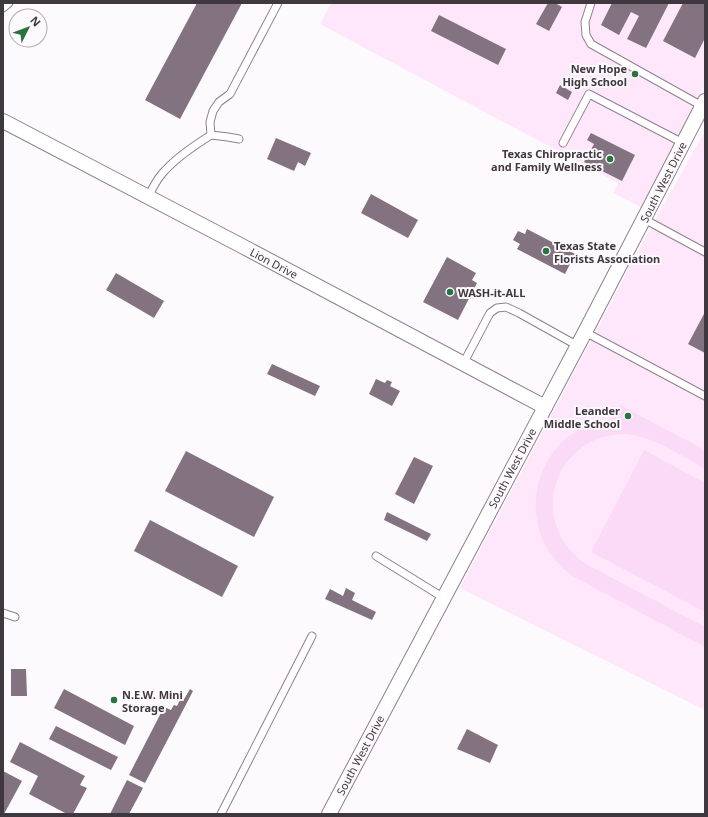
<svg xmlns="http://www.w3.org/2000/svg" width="708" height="817" font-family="'Noto Sans',sans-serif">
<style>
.built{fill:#ffe7fb}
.green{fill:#fbdaf7}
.building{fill:#837381}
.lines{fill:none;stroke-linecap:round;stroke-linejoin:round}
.lane-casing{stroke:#8f7f8d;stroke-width:9}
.street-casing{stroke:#8f7f8d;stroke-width:16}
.lane{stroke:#fff;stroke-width:7}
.street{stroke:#fff;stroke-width:14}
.poi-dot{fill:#297341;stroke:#fdfafd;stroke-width:1.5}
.labels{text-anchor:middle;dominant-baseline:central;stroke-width:4;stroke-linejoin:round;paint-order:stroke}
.poi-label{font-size:11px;font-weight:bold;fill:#3f383e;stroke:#fdfafd;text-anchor:end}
.street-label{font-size:11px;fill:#3f383e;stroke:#fdfafd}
</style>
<rect width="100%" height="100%" fill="#fdfafd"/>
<g class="built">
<polygon points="331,3 705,3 705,84 682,131 641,207 613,193 618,183 320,24"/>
<polygon points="705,131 705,710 460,588 642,244"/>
</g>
<g class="green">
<path d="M620,405L705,450V469C682,456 650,435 625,434C571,433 536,490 561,537C567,548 576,557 586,564L705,627V647L572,576C560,566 550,555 543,541C520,488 553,425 612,419Z"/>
<polygon points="644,450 705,483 705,612 591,552"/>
</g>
<g class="building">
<polygon points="197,3 242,3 180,119 145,100"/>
<polygon points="548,3 555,3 562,7 549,31 536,24"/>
<polygon points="612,3 669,3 646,48 627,39 639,16 631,12 619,35 601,25"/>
<polygon points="683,3 705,3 705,38 695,58 663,41"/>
<polygon points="439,15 506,49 498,65 431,31"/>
<polygon points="560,85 572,92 568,100 556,93"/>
<polygon points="591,133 635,155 622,181 584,162 594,144 587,140"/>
<polygon points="276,138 311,153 305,166 298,162 294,171 267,159"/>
<polygon points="371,194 418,220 408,238 361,213"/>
<polygon points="527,229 575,254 565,274 517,249 520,244 513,240 518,231 525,234"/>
<polygon points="447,257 476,273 472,280 477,283 458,320 423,302"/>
<polygon points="116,273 164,301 154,318 106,290"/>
<polygon points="705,312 705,353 688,344"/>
<polygon points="272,364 320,386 315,396 267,374"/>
<polygon points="376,379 385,383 387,380 392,382 390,386 400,391 392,406 369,394"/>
<polygon points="186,451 274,497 254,537 165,491"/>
<polygon points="414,457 433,466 414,504 395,494"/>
<polygon points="387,512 431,534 427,541 384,520"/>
<polygon points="150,520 238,566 222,597 134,551"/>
<polygon points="346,588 355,593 352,600 376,612 372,620 325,599 330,589 343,596"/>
<polygon points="11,669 26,669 27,696 11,696"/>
<polygon points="64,689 134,726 125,745 54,708"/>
<polygon points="190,689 193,691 145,783 129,775 164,707 171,710 174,705 177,706 180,700 183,701"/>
<polygon points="56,726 118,757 111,770 49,739"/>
<polygon points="467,729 498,745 490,763 457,749"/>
<polygon points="20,742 85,776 80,785 87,788 73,814 67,814 29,794 38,776 10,762"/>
<polygon points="3,771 22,781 4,814 3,814"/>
<polygon points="127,780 143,788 129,814 110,814"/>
</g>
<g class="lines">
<g class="lane-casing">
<g id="lane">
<polyline points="591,3 585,22 586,35 591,44 702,106"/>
<polyline points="3,8 9,3"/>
<polyline points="211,135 228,137 239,139"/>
<polyline points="563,143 589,94 683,143"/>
<path d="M148,197C152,189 156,181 161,175C173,160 195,145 211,135L210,122L213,111L219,102L230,94L278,3"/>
<polyline points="644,219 705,252"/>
<polyline points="585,332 705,396"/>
<polyline points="463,364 490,313 497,308 506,307 519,313 578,346"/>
<polyline points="376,556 444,598"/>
<polyline points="3,613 15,617"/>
<polyline points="221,814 312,636"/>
</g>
</g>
<g class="street-casing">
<g id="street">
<polyline points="3,121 242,246 545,407"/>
<polyline points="329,814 585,332 705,101"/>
</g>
</g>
<use href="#lane" class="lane"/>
<use href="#street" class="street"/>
</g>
<g class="poi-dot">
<circle cx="635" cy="74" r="4"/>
<circle cx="610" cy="159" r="4"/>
<circle cx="546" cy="251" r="4"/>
<circle cx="450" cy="292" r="4"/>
<circle cx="628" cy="416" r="4"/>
<circle cx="114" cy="700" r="4"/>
</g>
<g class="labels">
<g class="poi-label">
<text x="627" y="68">New Hope<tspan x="627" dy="13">High School</tspan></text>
<text x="602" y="153">Texas Chiropractic<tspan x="602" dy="13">and Family Wellness</tspan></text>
<text x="554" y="245" text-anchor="start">Texas State<tspan x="554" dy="13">Florists Association</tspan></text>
<text x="458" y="292" text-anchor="start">WASH-it-ALL</text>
<text x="620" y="410">Leander<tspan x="620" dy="13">Middle School</tspan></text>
<text x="122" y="694" text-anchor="start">N.E.W. Mini<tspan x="122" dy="13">Storage</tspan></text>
</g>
<g class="street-label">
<text transform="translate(663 182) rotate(-63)">South West Drive</text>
<text transform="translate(274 263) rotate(28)">Lion Drive</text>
<text transform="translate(512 468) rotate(-62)">South West Drive</text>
<text transform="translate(360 755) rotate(-62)">South West Drive</text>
</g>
</g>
<rect width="708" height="817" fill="none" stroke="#3f383e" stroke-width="8"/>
<g transform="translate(28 28) rotate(48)"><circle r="19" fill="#fdfafd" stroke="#b1acb1"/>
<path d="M0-3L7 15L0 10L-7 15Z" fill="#297341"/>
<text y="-6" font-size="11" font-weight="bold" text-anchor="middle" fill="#3f383e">N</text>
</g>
</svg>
